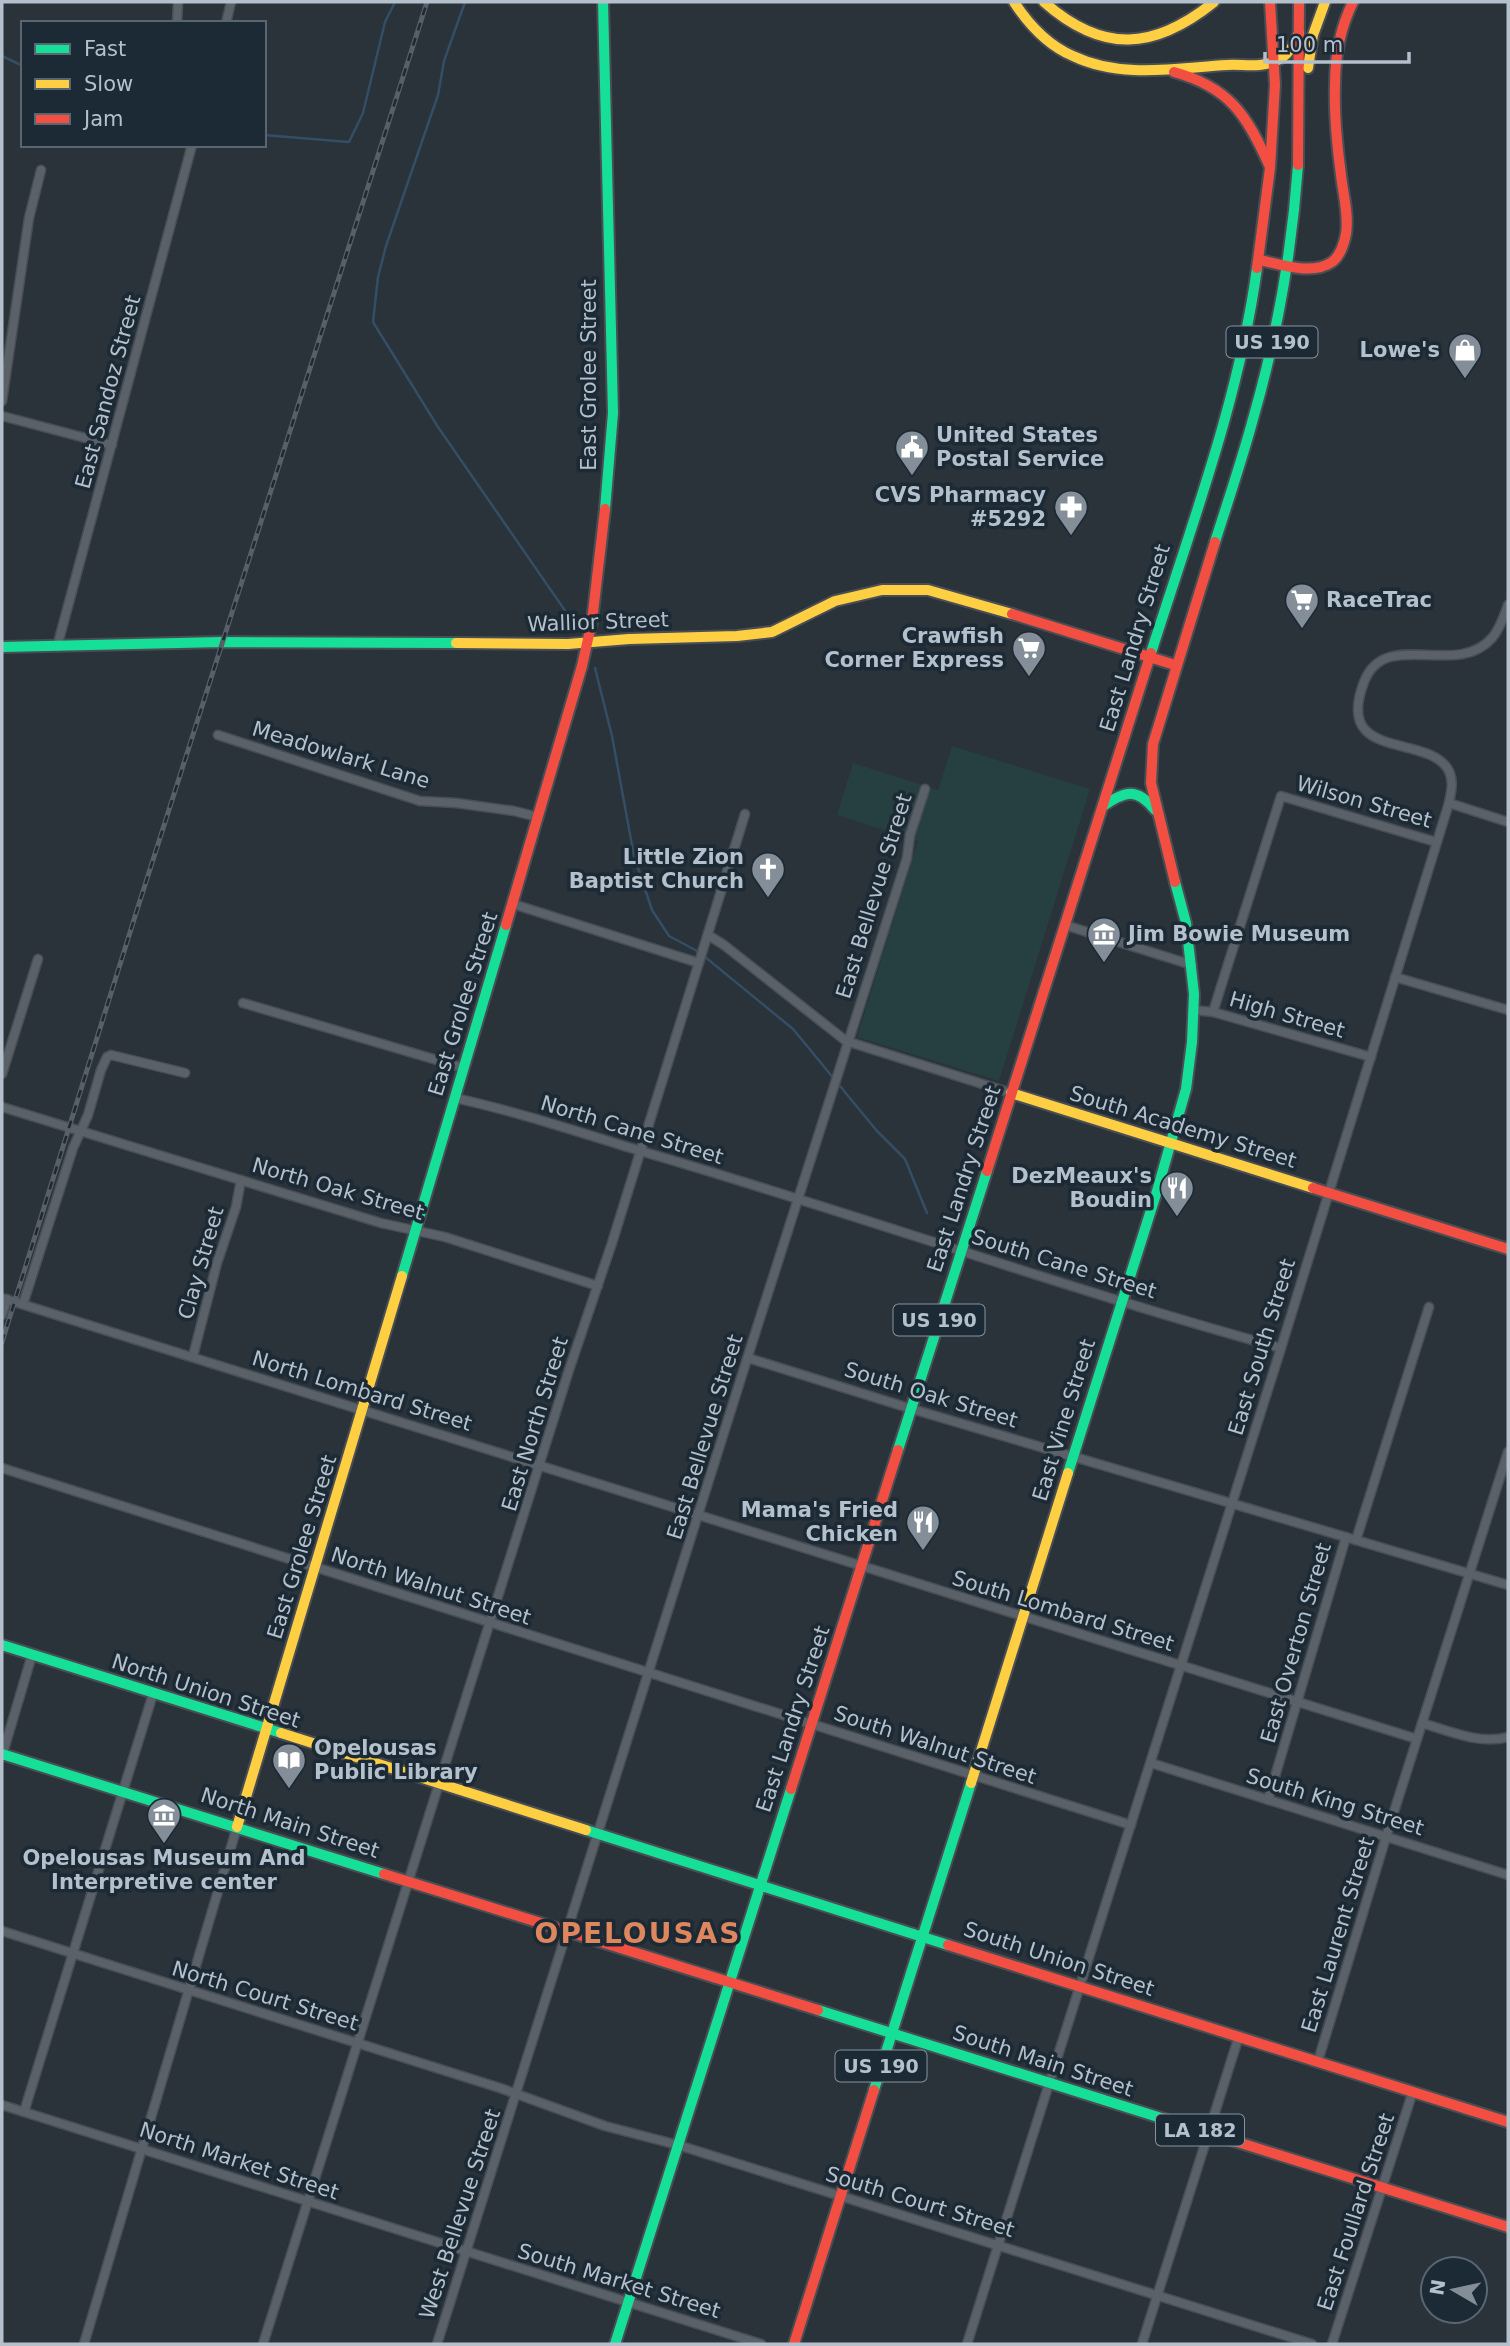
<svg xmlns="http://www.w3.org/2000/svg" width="1510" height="2346" font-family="'DejaVu Sans',sans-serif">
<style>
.green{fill:#264041}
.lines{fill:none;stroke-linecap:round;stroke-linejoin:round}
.stream{stroke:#344e65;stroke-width:2.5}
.street-casing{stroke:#484e54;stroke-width:11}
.fast-casing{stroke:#484e54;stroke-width:14}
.slow-casing{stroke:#484e54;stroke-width:14}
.jam-casing{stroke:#484e54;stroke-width:14}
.street{stroke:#5a6168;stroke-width:8}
.fast{stroke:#16e098;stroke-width:10}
.slow{stroke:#ffcf43;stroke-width:10}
.jam{stroke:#f24e42;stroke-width:10}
.rail-casing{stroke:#595f66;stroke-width:5}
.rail{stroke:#1c2a36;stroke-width:2.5;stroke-dasharray:8;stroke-linecap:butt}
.labels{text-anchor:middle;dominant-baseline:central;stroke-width:7;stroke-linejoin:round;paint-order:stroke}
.shield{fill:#1c2a36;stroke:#86939e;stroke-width:2}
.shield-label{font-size:19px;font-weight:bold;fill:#b4c0cb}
.poi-label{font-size:21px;font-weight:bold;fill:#b4c0cb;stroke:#1c2a36;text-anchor:end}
.street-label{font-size:21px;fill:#b4c0cb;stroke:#1c2a36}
.district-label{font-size:28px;font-weight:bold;letter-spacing:2px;fill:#de865d;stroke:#1c2a36}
</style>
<rect width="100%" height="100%" fill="#2a323a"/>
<polygon class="green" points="952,746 1090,789 999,1081 857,1037 918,841 837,815 853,763 938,790"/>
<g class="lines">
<g class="stream">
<polyline points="465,2 444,61 438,95 386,246 378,277 373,322 438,427 575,625"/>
<polyline points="2,56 23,66"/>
<polyline points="264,135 349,142 363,113 385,22 395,2"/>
<polyline points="595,668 612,736 634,856 652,910 669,936 699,952 793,1029 877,1131 905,1159 927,1213"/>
</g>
<g class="street-casing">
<g id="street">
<polyline points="177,23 178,2"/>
<polyline points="226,23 231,2"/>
<polyline points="2,401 29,218 41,170"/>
<polyline points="2,416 112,445"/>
<polyline points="57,647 192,145"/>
<polyline points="218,735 420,801 456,803 514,811 538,817"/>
<polyline points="1449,803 1508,822"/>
<polyline points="513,904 699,963"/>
<polyline points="1065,925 1192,965"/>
<polyline points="708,935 724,945 846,1041 1011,1093"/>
<polyline points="1395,977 1508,1010"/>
<polyline points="243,1003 464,1068"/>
<polyline points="1193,1010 1213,1012 1371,1057"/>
<polyline points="1213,1012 1281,796 1436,842"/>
<polyline points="2,1074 38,959"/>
<path d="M455,1098C519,1112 581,1133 644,1152C857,1214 1066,1289 1281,1348"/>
<polyline points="2,1107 381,1223 445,1237 598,1286"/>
<polyline points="2,1298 1417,1739"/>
<polyline points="23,1304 73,1148 88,1115 101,1070 107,1057 111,1055 185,1073"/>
<polyline points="2,1315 7,1299"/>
<polyline points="193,1356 217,1263 236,1207 241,1180"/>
<polyline points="748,1358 912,1409 1508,1585"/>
<polyline points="2,1468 1131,1825"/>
<polyline points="1356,1540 1429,1307"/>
<path d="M1422,1723C1449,1731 1480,1745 1508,1737"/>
<polyline points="2,1756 32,1655"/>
<polyline points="1151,1763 1508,1875"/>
<polyline points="1268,1800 1346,1537"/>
<polyline points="2,1931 500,2088 605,2126 678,2145 1312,2344"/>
<polyline points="1318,2061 1386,1837 1508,1452"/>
<polyline points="2,2105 761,2344"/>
<polyline points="24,2112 153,1694"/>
<polyline points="84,2344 237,1827"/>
<polyline points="263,2344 569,1370 612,1243 745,814"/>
<path d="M437,2344C596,1850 746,1352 907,858L910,835L925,789"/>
<path d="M967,2344L1281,1348L1449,803C1451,792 1454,782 1449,771C1429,732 1333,763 1364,682C1385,627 1456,679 1492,638C1500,629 1504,616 1508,605"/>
<polyline points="1142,2344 1239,2036"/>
<polyline points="1332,2344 1413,2091"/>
</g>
</g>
<g class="fast-casing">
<g id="fast">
<polyline points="603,2 613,413 605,509"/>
<path d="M1215,542C1228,501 1242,460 1253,419C1277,336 1292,250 1298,165"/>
<polyline points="2,647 222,642 456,643"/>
<path d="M1151,653C1191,526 1239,400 1257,268"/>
<path d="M1103,806C1125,791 1137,787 1155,810"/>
<polyline points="402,1276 506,925"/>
<polyline points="898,1450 987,1171"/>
<polyline points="1068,1473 1157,1191 1186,1089 1192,1042 1194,994 1186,923 1175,882"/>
<polyline points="2,1645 281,1733"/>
<polyline points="2,1754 384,1874"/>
<polyline points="586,1830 948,1945"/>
<polyline points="818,2010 1231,2140"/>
<polyline points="874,2090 971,1783"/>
<polyline points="615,2344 791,1789"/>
</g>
</g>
<g class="slow-casing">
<g id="slow">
<path d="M1014,2C1029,25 1047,45 1073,56C1121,79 1176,68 1227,65C1243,64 1261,68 1276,61C1288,56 1294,45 1299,33"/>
<path d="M1044,2C1103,54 1154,50 1214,2"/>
<polyline points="1308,68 1313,35 1325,2"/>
<polyline points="456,643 568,644 629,639 737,636 772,632 835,601 882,590 928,590 1012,614"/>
<polyline points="1011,1093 1313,1188"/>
<polyline points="281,1733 586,1830"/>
<polyline points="971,1783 1068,1473"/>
<polyline points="237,1827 402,1276"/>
</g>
</g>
<g class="jam-casing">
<g id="jam">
<path d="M1174,72C1229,87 1247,115 1269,165"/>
<polyline points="1298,165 1299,2"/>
<path d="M1259,260C1280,264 1312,276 1332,262C1340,256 1344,244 1346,234C1349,214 1343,194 1341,175C1337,145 1334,115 1335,85C1335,55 1340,28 1353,2"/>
<polyline points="1257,268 1270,168 1275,85 1270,2"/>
<polyline points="1012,614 1175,665"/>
<polyline points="1175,882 1151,783 1153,744 1215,542"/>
<polyline points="506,925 582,666 592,621 605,509"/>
<polyline points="987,1171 1151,653"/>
<polyline points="1313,1188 1508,1249"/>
<polyline points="791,1789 898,1450"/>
<polyline points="384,1874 818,2010"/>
<polyline points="948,1945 1508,2122"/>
<polyline points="1231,2140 1508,2227"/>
<polyline points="794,2344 874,2090"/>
</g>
</g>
<use href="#street" class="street"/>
<use href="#fast" class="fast"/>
<use href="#slow" class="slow"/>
<use href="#jam" class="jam"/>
<g class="rail-casing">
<polyline id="rail" points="2,1342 137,910 427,2"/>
</g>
<use href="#rail" class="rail"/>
</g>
<defs>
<g id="shop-pin" transform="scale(1.75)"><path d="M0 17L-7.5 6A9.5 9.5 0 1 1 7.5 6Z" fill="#848e98" stroke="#1c2a36"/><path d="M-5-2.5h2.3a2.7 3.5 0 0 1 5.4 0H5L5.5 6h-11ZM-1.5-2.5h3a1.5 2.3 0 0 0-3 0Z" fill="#fff"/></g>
<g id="civic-pin" transform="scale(1.75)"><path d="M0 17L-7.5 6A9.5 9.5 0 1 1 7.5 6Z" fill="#848e98" stroke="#1c2a36"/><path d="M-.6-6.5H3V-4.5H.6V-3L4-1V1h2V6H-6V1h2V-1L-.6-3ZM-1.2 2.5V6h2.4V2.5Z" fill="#fff"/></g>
<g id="pharmacy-pin" transform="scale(1.75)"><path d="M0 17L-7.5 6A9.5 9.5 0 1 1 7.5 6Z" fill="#848e98" stroke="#1c2a36"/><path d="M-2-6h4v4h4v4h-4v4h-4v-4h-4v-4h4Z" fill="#fff"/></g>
<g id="supermarket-pin" transform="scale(1.75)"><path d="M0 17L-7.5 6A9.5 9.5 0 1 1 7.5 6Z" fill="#848e98" stroke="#1c2a36"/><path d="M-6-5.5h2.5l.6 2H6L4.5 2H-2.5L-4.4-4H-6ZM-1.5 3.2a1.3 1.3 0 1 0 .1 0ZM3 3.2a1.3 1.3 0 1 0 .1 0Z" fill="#fff"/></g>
<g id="church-pin" transform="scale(1.75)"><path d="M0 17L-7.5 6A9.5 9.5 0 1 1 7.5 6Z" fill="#848e98" stroke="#1c2a36"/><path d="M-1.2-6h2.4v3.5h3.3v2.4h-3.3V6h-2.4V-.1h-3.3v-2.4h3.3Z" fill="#fff"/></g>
<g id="museum-pin" transform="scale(1.75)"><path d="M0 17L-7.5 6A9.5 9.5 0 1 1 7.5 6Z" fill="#848e98" stroke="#1c2a36"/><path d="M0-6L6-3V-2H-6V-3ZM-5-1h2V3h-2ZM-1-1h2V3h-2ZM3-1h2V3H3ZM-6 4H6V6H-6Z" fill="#fff"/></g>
<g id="restaurant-pin" transform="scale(1.75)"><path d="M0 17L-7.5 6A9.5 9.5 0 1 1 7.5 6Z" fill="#848e98" stroke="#1c2a36"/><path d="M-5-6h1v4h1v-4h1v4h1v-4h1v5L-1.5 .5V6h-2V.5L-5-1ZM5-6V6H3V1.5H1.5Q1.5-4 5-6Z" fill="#fff"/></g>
<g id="library-pin" transform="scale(1.75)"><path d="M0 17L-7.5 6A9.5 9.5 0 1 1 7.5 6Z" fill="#848e98" stroke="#1c2a36"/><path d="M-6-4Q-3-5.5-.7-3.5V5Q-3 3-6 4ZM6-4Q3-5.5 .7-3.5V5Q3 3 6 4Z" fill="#fff"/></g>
</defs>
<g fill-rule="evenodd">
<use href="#shop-pin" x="1465" y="350"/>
<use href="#civic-pin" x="912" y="447"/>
<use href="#pharmacy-pin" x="1071" y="507"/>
<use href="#supermarket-pin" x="1302" y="600"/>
<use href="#supermarket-pin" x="1029" y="648"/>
<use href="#church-pin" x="768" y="869"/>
<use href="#museum-pin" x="1104" y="934"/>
<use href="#restaurant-pin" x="1177" y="1188"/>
<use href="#restaurant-pin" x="923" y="1522"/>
<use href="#library-pin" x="289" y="1760"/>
<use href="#museum-pin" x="164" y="1815"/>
</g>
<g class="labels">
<g class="shield">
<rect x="1226.5" y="326.5" width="91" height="31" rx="5"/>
<rect x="893.5" y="1304.5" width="91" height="31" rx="5"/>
<rect x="835.5" y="2050.5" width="91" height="31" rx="5"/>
<rect x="1156" y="2114.5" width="88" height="31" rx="5"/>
</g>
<g class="shield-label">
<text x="1272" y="342">US 190</text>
<text x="939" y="1320">US 190</text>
<text x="881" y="2066">US 190</text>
<text x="1200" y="2130">LA 182</text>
</g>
<g class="poi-label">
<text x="1440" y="350">Lowe's</text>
<text x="936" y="435" text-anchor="start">United States<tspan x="936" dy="24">Postal Service</tspan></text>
<text x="1046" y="495">CVS Pharmacy<tspan x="1046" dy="24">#5292</tspan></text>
<text x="1326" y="600" text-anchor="start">RaceTrac</text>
<text x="1004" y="636">Crawfish<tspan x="1004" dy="24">Corner Express</tspan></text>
<text x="744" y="857">Little Zion<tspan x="744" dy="24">Baptist Church</tspan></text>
<text x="1128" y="934" text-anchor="start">Jim Bowie Museum</text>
<text x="1152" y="1176">DezMeaux's<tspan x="1152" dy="24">Boudin</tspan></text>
<text x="898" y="1510">Mama's Fried<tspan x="898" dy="24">Chicken</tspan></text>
<text x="314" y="1748" text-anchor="start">Opelousas<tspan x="314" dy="24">Public Library</tspan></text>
<text x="164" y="1858" text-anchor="middle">Opelousas Museum And<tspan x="164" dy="24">Interpretive center</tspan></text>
</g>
<g class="street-label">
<text transform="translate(589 375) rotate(-90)">East Grolee Street</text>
<text transform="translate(108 392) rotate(-75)">East Sandoz Street</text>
<text transform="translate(598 622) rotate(-2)">Wallior Street</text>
<text transform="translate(1135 638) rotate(-73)">East Landry Street</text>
<text transform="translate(341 755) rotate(17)">Meadowlark Lane</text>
<text transform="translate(1364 802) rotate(16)">Wilson Street</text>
<text transform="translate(874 896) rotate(-73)">East Bellevue Street</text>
<text transform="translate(463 1004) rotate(-73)">East Grolee Street</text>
<text transform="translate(1287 1015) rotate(16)">High Street</text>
<text transform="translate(1183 1127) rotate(17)">South Academy Street</text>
<text transform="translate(632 1130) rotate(17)">North Cane Street</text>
<text transform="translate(964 1179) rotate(-72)">East Landry Street</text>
<text transform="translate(338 1189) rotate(16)">North Oak Street</text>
<text transform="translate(201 1263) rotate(-74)">Clay Street</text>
<text transform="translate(1064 1264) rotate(17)">South Cane Street</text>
<text transform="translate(1262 1347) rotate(-73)">East South Street</text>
<text transform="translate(362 1391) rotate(17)">North Lombard Street</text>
<text transform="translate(931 1395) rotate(17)">South Oak Street</text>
<text transform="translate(1064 1420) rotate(-73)">East Vine Street</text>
<text transform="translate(535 1424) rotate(-73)">East North Street</text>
<text transform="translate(705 1437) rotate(-73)">East Bellevue Street</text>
<text transform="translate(302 1547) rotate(-73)">East Grolee Street</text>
<text transform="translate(431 1586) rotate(18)">North Walnut Street</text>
<text transform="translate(1063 1611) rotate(17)">South Lombard Street</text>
<text transform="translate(1296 1643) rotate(-74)">East Overton Street</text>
<text transform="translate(206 1691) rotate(18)">North Union Street</text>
<text transform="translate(793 1719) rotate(-72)">East Landry Street</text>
<text transform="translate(935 1745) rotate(18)">South Walnut Street</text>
<text transform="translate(1335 1802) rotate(17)">South King Street</text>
<text transform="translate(290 1823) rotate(18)">North Main Street</text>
<text transform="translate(1338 1935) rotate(-73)">East Laurent Street</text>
<text transform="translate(1059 1959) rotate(18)">South Union Street</text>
<text transform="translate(265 1996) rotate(17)">North Court Street</text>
<text transform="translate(1043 2061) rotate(18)">South Main Street</text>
<text transform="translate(239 2161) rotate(18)">North Market Street</text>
<text transform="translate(920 2202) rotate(17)">South Court Street</text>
<text transform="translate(1356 2212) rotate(-72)">East Foullard Street</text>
<text transform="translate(460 2214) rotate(-72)">West Bellevue Street</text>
<text transform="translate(619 2281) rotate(17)">South Market Street</text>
</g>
<g class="district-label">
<text x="638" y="1933">OPELOUSAS</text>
</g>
</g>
<rect width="1510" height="2346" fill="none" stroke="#b4c0cb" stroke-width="7"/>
<rect x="21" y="21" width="245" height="126" fill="#1c2a36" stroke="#596672" stroke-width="2"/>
<rect x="35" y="44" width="35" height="10" fill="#16e098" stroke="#596672" stroke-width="2"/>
<text x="84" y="56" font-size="21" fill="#b4c0cb">Fast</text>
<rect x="35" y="79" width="35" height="10" fill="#ffcf43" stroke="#596672" stroke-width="2"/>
<text x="84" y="91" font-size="21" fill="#b4c0cb">Slow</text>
<rect x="35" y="114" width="35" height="10" fill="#f24e42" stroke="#596672" stroke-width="2"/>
<text x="84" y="126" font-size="21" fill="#b4c0cb">Jam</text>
<g transform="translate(1454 2290) rotate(279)"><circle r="33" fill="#1c2a36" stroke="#596672" stroke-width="2"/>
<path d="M0-5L12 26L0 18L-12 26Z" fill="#848e98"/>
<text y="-10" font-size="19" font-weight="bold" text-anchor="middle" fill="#b4c0cb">N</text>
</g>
<path d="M1265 52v10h144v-10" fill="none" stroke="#b4c0cb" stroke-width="3.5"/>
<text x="1276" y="52" font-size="21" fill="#b4c0cb" stroke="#1c2a36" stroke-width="5" paint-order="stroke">100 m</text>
</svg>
